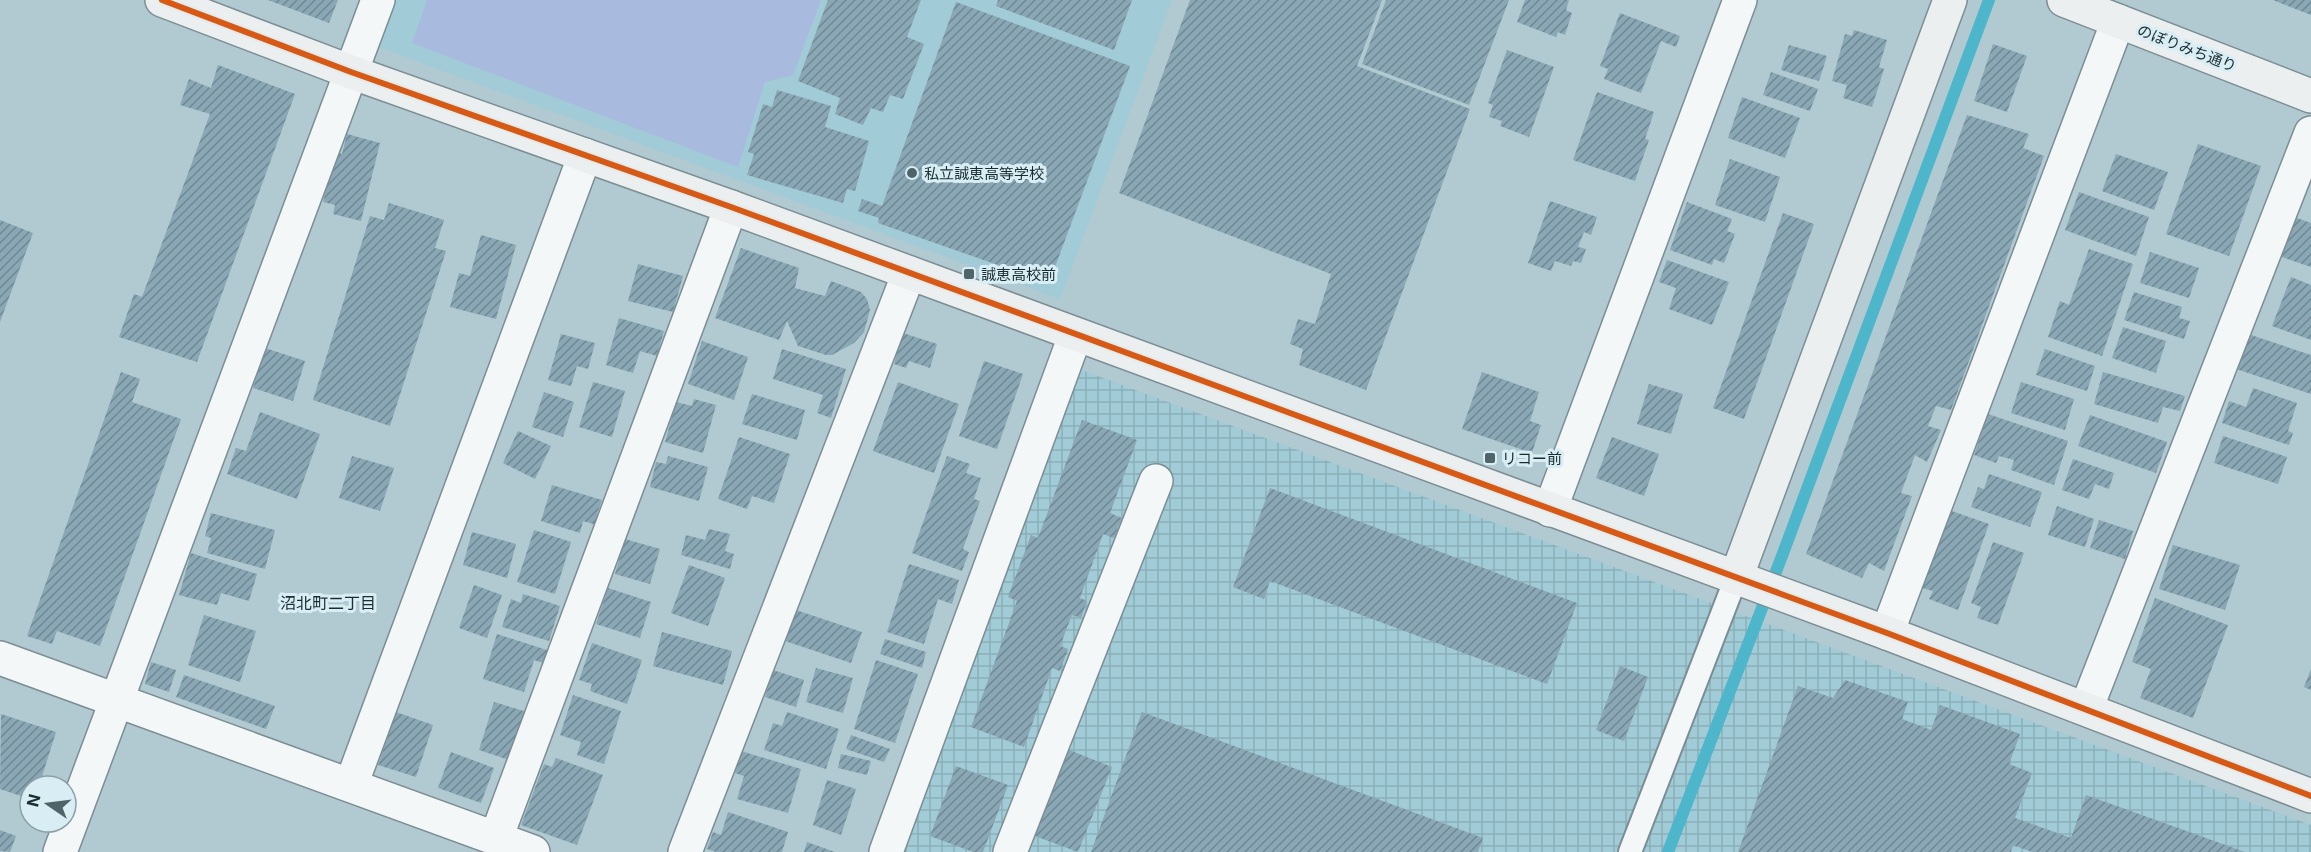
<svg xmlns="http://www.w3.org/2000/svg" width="2311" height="852" font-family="Inter,'Noto Sans JP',sans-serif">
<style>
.built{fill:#a1cbd6}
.industrial{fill:url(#industrial-grid)}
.grass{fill:#a8bade}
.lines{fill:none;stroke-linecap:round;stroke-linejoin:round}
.stream{stroke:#4eb6cb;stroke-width:12}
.building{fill:url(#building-hatch)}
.lane-casing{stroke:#7b8e93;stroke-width:26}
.street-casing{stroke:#7b8e93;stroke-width:36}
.secondary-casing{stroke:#7b8e93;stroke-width:36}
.lane{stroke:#f3f7f8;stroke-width:22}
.street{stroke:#f3f7f8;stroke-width:33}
.secondary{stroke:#ecefef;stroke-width:33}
.cycleway-casing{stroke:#d8eef4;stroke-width:10}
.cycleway{stroke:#de570e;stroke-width:6}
.poi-dot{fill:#4f6469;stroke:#d8eef4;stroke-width:2}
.labels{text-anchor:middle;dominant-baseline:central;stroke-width:6;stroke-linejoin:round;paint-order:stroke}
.street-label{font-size:15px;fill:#1a2d31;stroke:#d8eef4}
.poi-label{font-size:15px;fill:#1a2d31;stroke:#d8eef4;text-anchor:start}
.neighbourhood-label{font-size:16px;fill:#1a2d31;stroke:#d8eef4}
</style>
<defs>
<pattern id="industrial-grid" width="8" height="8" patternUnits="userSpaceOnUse" patternTransform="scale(1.5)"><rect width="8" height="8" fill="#a1cbd6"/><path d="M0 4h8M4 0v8" fill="none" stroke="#8aafb8"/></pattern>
<pattern id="building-hatch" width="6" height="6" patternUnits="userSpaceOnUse" patternTransform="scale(1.5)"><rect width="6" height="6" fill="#89a7b4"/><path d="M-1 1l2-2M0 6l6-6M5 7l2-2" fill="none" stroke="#6f8893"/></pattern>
</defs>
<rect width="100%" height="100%" fill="#b1cad1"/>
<polygon class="built" points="392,0 1172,0 1060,299 375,46"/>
<polygon class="industrial" points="1076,368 2311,825 2311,852 896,852"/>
<polygon class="grass" points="427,0 821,0 793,75 765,82 738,167 412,43"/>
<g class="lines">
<polyline class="stream" points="1668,852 1782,556 1989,0"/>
</g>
<g class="building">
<polygon points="268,0 338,0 329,23"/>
<polygon points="828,0 921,0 907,37 924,44 903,99 890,95 883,112 871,108 863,125 835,114 840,98 798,81"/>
<polygon points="998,0 1132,0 1114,50 996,6"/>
<polygon points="1190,0 1382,0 1357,66 1470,109 1366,390 1299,365 1303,349 1290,344 1298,319 1315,324 1331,274 1119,193"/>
<polygon points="1386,0 1509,0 1469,105 1362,64"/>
<polygon points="1525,0 1569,0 1566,10 1572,13 1565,35 1558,32 1556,37 1517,22"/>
<polygon points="2273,0 2311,0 2311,15"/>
<polygon points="956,2 1130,66 1049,283 878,223 879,218 858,211 862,199 882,206"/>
<polygon points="1620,13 1680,36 1676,47 1661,41 1641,93 1604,79 1608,69 1600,66"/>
<polygon points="1854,30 1887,40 1879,67 1884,69 1872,107 1843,98 1847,85 1832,81 1845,34 1852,36"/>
<polygon points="1993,44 2027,56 2007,112 1974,101"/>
<polygon points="1789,45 1827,56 1819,81 1781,70"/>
<polygon points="1507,50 1554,67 1529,137 1500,126 1502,121 1489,117 1493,105 1488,103"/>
<polygon points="218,65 295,94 197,362 119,337 134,294 142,297 210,114 180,105 189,79 211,88"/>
<polygon points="1771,72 1818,89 1810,111 1763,95"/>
<polygon points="777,90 831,106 825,127 869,141 855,191 847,189 843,203 747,175 754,154 748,152 763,104 772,107"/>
<polygon points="1597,92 1654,112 1645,139 1649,140 1635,181 1573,160"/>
<polygon points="1742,97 1800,118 1785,158 1728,138"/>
<polygon points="1967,115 2029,134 2023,148 2044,156 1951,410 1936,406 1928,426 1941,430 1927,462 1915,455 1901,493 1912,496 1884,571 1869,563 1862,578 1806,554"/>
<polygon points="347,134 380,143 361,221 333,214 335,205 323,202 335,152 342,154"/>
<polygon points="2198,144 2261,166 2229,256 2166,234"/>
<polygon points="2116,154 2168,172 2154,210 2102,191"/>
<polygon points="1730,159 1780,177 1765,222 1715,205"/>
<polygon points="2079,192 2149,217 2136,256 2065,230"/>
<polygon points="1550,201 1597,217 1591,235 1584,232 1578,247 1586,249 1581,263 1573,261 1571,266 1555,261 1551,271 1528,263"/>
<polygon points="1687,202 1732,219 1727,231 1735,234 1724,263 1714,259 1712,265 1670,250"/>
<polygon points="389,203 444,220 435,248 446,251 390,426 313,400 370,216 384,220"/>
<polygon points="1783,213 1814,224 1744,419 1713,408"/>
<polygon points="2294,217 2311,223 2311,267 2282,257"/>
<polygon points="0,220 33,233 0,322"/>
<polygon points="481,235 516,245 496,319 450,307 459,273 470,276"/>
<polygon points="741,248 799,268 795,288 825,296 831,281 861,292 867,299 870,310 864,332 854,343 832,355 826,355 798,346 787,321 779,340 715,318"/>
<polygon points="2089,249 2133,264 2102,356 2048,337 2060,301 2069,305"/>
<polygon points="2150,252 2199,268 2189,298 2140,283"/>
<polygon points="1667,260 1729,282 1712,325 1669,309 1676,288 1659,282"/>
<polygon points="638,264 683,276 673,312 628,301"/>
<polygon points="2291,277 2311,285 2311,340 2272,326"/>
<polygon points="2134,292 2182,307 2179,318 2190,321 2184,339 2124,320"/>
<polygon points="619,318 664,331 657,356 640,351 633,373 606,365"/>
<polygon points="2123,327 2166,341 2156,373 2112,358"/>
<polygon points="903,333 937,344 930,368 909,361 906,368 894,364"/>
<polygon points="561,334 595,343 588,369 577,366 571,386 548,380"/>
<polygon points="2248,334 2311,355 2311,394 2236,369"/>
<polygon points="702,341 748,357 734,400 688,384"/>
<polygon points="265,348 305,361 293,401 253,388"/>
<polygon points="782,349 846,369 831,418 817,413 823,395 773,379"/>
<polygon points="2045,349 2095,366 2087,391 2036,375"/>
<polygon points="984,361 1023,374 997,449 959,436"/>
<polygon points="121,372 140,379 132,402 181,419 100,646 57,631 52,644 27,636"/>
<polygon points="1482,372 1539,392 1530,421 1541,425 1532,453 1462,429"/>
<polygon points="2103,372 2185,396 2180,411 2163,407 2158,423 2094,404"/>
<polygon points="593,382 625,391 612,437 579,427"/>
<polygon points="898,382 959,404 934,473 873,451"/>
<polygon points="2021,382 2074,399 2065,430 2011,413"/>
<polygon points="1649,384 1683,394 1671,434 1637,424"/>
<polygon points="2253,388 2297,403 2288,431 2293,433 2289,445 2222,423 2229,401 2246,407"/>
<polygon points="544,392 574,402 563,437 532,427"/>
<polygon points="752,394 805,410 797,440 742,424"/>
<polygon points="694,399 716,405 703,453 665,442 676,402 692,406"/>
<polygon points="260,412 320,434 297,499 227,474 236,448 246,451"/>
<polygon points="1988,414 2068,441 2054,485 2011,470 2014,460 1999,456 1996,463 1974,455"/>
<polygon points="2090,415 2167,442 2156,473 2078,446"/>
<polygon points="1082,420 1137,440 1110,513 1122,518 1114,538 1103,534 1080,598 1087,601 1081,618 1072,615 1060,646 1068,649 1060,671 1052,668 1024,747 971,727 1017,601 1008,597 1031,535 1038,538"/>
<polygon points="518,431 551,446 535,479 503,463"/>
<polygon points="2223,436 2287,457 2278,484 2214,463"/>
<polygon points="739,437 790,454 774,503 752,496 747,509 718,499"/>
<polygon points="1612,437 1659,454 1644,496 1596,478"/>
<polygon points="352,456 394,468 380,511 339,498"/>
<polygon points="668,456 708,467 699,501 650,487 656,462 666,464"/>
<polygon points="947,456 970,464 966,473 981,478 974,499 980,501 963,549 969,552 962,571 912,553"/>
<polygon points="2073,459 2114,473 2109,489 2095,484 2089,499 2062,490"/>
<polygon points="1989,474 2042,492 2030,527 1971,507 1978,487 1984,489"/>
<polygon points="552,485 602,500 597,514 604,516 600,526 583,521 580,533 541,521"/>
<polygon points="1270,488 1577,603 1547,684 1270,581 1264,599 1233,587"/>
<polygon points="2057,506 2094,519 2085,547 2048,535"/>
<polygon points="1949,510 1989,524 1958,610 1929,599 1933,591 1922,588"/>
<polygon points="211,513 275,530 265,569 207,553 211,538 205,536"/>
<polygon points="2099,520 2133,531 2125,559 2090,548"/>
<polygon points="709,529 730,534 725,551 734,554 730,569 681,555 686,535 705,540"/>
<polygon points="534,530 571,542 555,594 517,582"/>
<polygon points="472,532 516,544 507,578 463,565"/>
<polygon points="625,539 660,549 650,584 615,574"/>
<polygon points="1993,542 2024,553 1998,625 1977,618 1981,607 1971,603"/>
<polygon points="2173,545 2240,565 2225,610 2159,589"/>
<polygon points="191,553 257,574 249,601 221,593 217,605 179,595"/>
<polygon points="909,564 959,580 952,604 938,599 924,644 887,632"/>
<polygon points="689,565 725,578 708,626 671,613"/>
<polygon points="474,585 502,595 487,638 459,628"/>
<polygon points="608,588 651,602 640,638 596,624"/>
<polygon points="523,594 560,606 549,641 502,627 511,599 521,603"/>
<polygon points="2155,598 2228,625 2193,718 2140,698 2151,669 2132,662"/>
<polygon points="796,610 862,632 851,663 785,641"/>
<polygon points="204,615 256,631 240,682 188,665"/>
<polygon points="662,632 732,651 723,685 653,666"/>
<polygon points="497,634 550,651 546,664 534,660 524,692 483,679"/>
<polygon points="885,639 926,652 922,668 880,654"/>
<polygon points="592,643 642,660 627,704 590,691 592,684 579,680"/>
<polygon points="876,660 918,674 895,743 854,729"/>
<polygon points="151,662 176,670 169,692 145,684"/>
<polygon points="1620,666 1648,677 1624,741 1596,730"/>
<polygon points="816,668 853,678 843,713 806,702"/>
<polygon points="2311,669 2311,690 2304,687"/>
<polygon points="773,670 804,680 796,707 765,697"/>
<polygon points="184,675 275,706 266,729 176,697"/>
<polygon points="1845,680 1908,702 1902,719 1931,730 1940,705 2020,734 2009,764 2032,773 2015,818 2071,838 2086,795 2245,852 2032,852 2013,845 2011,852 1738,852 1798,686 1833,698"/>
<polygon points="573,695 621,711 604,764 577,755 581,742 560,735"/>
<polygon points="494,702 527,712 512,761 479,750"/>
<polygon points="396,712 433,725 416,777 378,765"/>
<polygon points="787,712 839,729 826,769 764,750 773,723 782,726"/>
<polygon points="1142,712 1483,838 1478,852 1091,852"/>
<polygon points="1,714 56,732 39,786 30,786 30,799 0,789"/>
<polygon points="851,735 890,749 884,762 846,749"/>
<polygon points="1069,750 1112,767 1078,852 1035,836"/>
<polygon points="741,751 801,769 788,813 737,799 744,776 735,773"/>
<polygon points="451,752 494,768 481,803 438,788"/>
<polygon points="841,754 871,761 867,775 838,768"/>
<polygon points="556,758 603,775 577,845 521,825 544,764 552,767"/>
<polygon points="956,766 1008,785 983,852 973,852 930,836"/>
<polygon points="827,780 856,789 841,835 813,825"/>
<polygon points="728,812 788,832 782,852 716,852 707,849 713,832 721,835"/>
<polygon points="0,830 16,836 10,852 0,851"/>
<polygon points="807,842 835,852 804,852"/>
</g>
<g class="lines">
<g class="lane-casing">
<polyline id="lane" points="1630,852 1736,578"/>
</g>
<g class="street-casing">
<g id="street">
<polyline points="1550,510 1740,0"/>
<polyline points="1887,633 2118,21"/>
<polyline points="0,658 533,852"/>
<polyline points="2086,709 2311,133"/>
<polyline points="351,785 585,155"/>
<polyline points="496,838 731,207"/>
<polyline points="60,852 378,0"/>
<polyline points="685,852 909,273"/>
<polyline points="886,852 1075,336"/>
<polyline points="1010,852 1156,481"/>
</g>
</g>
<g class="secondary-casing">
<g id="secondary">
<polyline points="162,0 351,72 731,207 1887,633 2311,796"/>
<polyline points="2064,0 2311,96"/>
<polyline points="1736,578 1950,0"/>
</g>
</g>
<use href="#lane" class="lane"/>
<use href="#street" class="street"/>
<use href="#secondary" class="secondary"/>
<g class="cycleway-casing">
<polyline id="cycleway" points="162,0 351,72 731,207 1887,633 2311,796"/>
</g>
<use href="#cycleway" class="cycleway"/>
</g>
<g class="poi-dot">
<circle cx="912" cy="173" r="6"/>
<rect x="963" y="268" width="12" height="12" rx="3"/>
<rect x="1484" y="452" width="12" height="12" rx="3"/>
</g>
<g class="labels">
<g class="street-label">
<text transform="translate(2187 48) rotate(21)">のぼりみち通り</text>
</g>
<g class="poi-label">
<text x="924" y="173">私立誠恵高等学校</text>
<text x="981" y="274">誠恵高校前</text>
<text x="1502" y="458">リコー前</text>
</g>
<g class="neighbourhood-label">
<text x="328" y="603">沼北町二丁目</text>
</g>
</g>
<g transform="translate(48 804) rotate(284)"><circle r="28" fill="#d8eef4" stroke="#8ca1a6" stroke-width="1.5"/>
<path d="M0-4.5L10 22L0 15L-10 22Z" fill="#4f6469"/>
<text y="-9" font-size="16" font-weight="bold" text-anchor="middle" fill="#1a2d31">N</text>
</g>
</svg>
